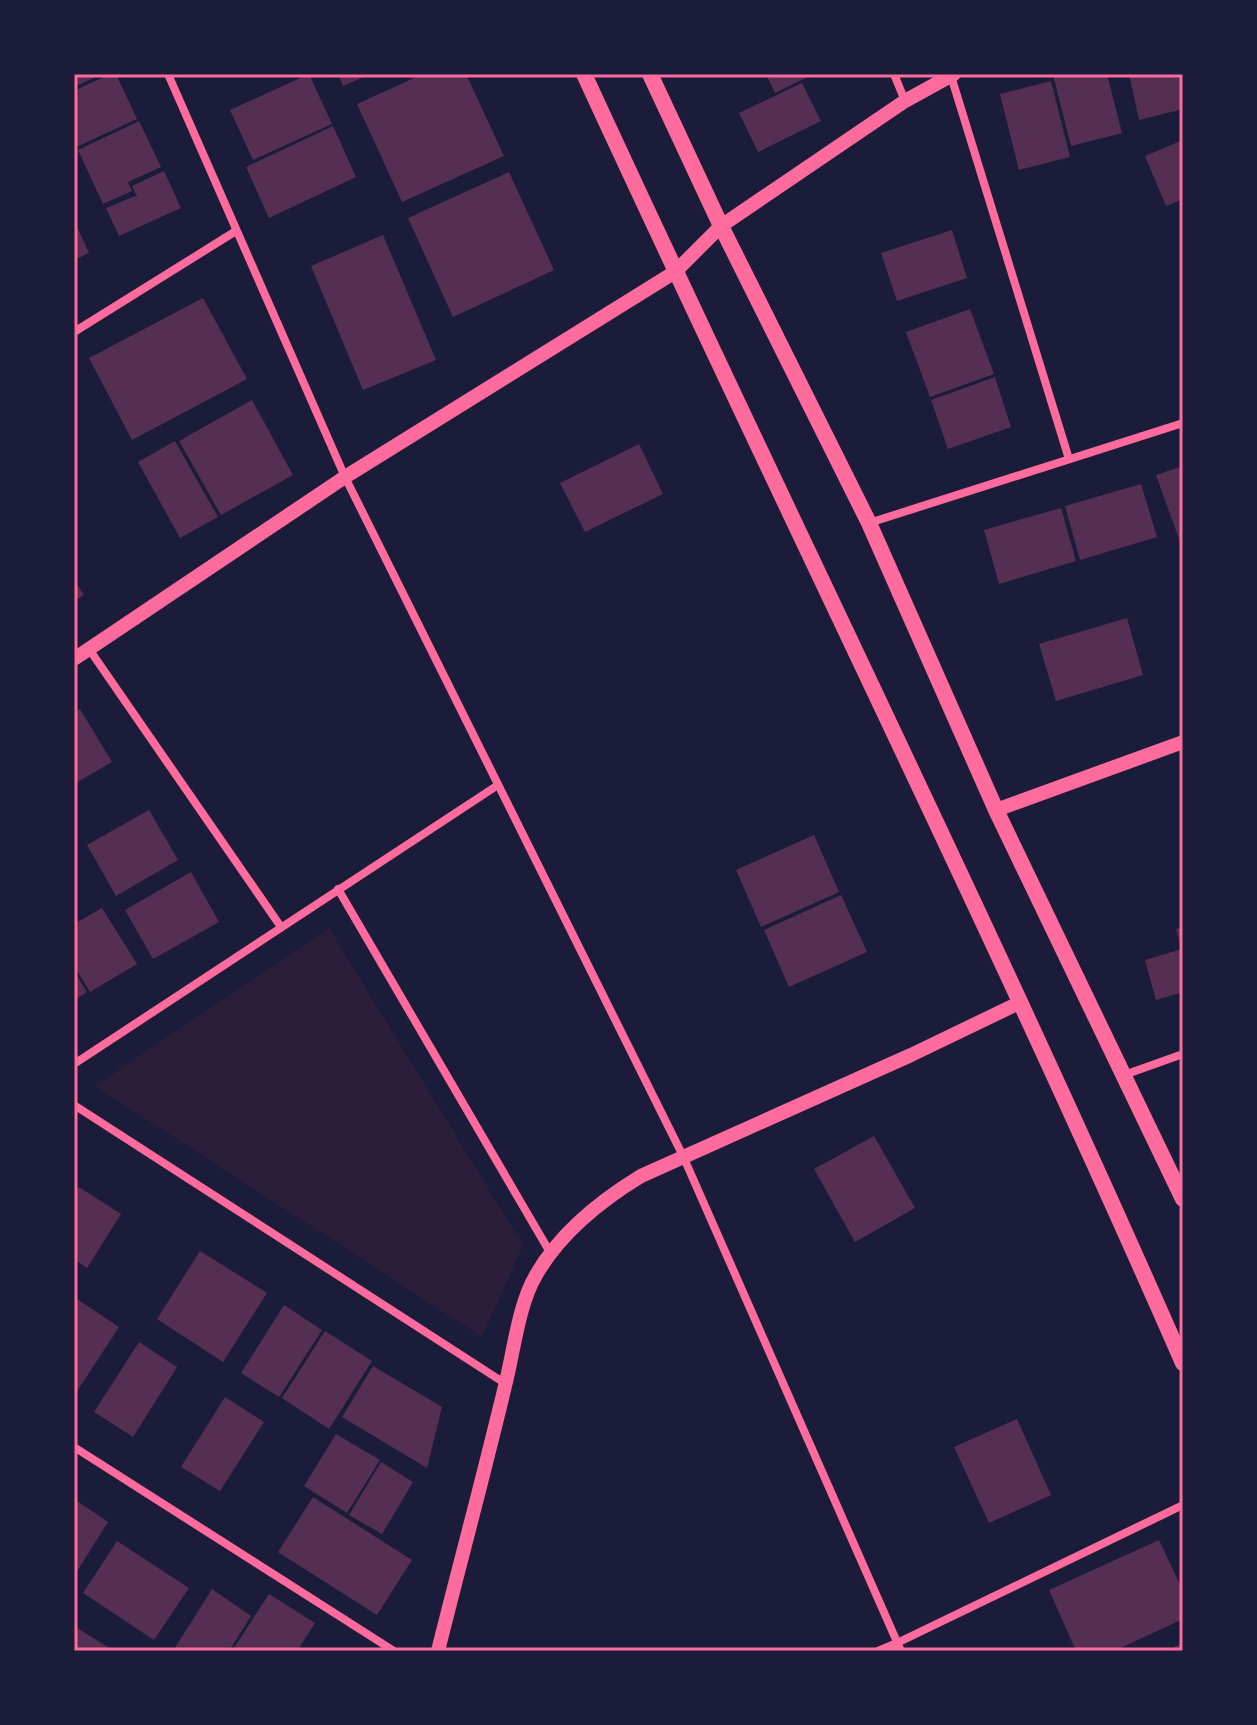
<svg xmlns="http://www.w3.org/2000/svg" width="1257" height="1725" font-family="Cabin,sans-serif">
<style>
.green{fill:#2a1e3b}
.building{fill:#542f53}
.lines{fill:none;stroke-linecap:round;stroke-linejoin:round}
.minor{stroke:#ff6b9d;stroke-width:8}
.tertiary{stroke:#ff6b9d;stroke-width:14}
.secondary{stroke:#ff6b9d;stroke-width:16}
.neatline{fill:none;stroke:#ff6b9d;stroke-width:3}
</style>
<rect width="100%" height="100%" fill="#1b1b3a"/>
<polygon class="green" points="329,928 523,1245 482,1337 95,1086"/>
<g class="building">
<polygon points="74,74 102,74 74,87"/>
<polygon points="110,74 116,74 137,119 74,148 74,91"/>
<polygon points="309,74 332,124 253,160 230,110"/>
<polygon points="338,74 370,74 343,86"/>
<polygon points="423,74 466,74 504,156 402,202 357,104"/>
<polygon points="766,74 814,74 775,93"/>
<polygon points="1056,74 1107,74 1122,133 1071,146 1053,75"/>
<polygon points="1129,74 1183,74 1183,109 1139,120"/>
<polygon points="1051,81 1070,157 1019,170 1000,94"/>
<polygon points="802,83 821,121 758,152 739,113"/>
<polygon points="139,121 161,167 128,182 132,191 103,204 78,150"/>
<polygon points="333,126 356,177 269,218 246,167"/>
<polygon points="1183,140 1183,199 1166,206 1145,156"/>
<polygon points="164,171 181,208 119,236 106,208 135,196 137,197 132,186"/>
<polygon points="509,172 554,270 453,317 408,218"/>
<polygon points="74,220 89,253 74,260"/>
<polygon points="952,230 967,278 897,301 881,253"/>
<polygon points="383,235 436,360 363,390 311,266"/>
<polygon points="203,298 247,379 132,440 89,358"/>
<polygon points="970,309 994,374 930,397 906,332"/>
<polygon points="995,377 1011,427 948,449 931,400"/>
<polygon points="252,400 293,475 221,515 179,441"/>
<polygon points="175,441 218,517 180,538 138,462"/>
<polygon points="639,444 663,494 585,532 560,483"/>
<polygon points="1183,466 1183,550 1156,475"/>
<polygon points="1141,484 1157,537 1080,560 1065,506"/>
<polygon points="1061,508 1076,561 999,584 984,530"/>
<polygon points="74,580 84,595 74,601"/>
<polygon points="1127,618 1143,675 1056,701 1039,644"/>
<polygon points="80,709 112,762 74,784 74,713"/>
<polygon points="149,810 178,860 116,896 87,845"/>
<polygon points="814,835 839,892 761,927 736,870"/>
<polygon points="191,872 219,922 153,959 125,910"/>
<polygon points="841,895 867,952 789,987 764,930"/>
<polygon points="102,908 137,964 90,992 74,966 74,924"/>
<polygon points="1183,927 1183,992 1156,1000 1145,960 1182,949 1176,929"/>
<polygon points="74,971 87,992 74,1000"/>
<polygon points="874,1136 915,1208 855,1242 814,1169"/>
<polygon points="79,1187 121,1214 87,1268 74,1259 74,1195"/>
<polygon points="200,1251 267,1293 223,1362 157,1319"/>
<polygon points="74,1297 119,1327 74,1396"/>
<polygon points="284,1305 322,1330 279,1397 241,1373"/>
<polygon points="325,1331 372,1361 329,1429 282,1398"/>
<polygon points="139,1342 177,1367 133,1437 94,1412"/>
<polygon points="373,1366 442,1407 427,1468 342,1417"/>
<polygon points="225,1397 264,1422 220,1491 181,1467"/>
<polygon points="1017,1419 1051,1495 989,1523 954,1447"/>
<polygon points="336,1434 380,1460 347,1513 304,1486"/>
<polygon points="381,1462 413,1482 382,1534 349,1515"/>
<polygon points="313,1497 412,1560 377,1615 278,1552"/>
<polygon points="74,1499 108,1522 74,1576"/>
<polygon points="1159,1540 1183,1591 1183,1619 1114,1651 1076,1651 1049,1590"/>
<polygon points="117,1541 189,1588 154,1640 83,1593"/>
<polygon points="212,1589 251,1616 229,1651 173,1651"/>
<polygon points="269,1594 315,1623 297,1651 232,1651"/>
<polygon points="74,1626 114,1651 74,1651"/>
<polygon points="1183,1643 1183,1651 1166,1651"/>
</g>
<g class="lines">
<g class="minor">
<polyline points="168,74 345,477 683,1156 901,1651"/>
<polyline points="894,74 905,101"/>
<polyline points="951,76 1069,459"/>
<polyline points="74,332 236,231"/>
<polyline points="869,523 1183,423"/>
<polyline points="89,649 281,927"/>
<polyline points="338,889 551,1254"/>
<polyline points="74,1064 498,785"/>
<polyline points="1124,1075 1183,1054"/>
<polyline points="74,1105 506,1384"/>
<polyline points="74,1447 394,1651"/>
<polyline points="878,1651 897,1643 1183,1505"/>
</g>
<g class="tertiary">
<polyline points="74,659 345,477 675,272 721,226 905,101 954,74"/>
<polyline points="996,810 1183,742"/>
<path d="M438,1651C460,1563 484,1474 505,1386C514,1351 518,1306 536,1275C560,1233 600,1201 641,1176L911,1055L1021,1002"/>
</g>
<g class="secondary">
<path d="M584,74C782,504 993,929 1183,1363"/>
<polyline points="650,74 721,226 869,523 996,810 1183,1199"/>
</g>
</g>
<rect width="1257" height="1725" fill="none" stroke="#1b1b3a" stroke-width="152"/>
<rect x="76" y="76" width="1105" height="1573" class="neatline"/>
</svg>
